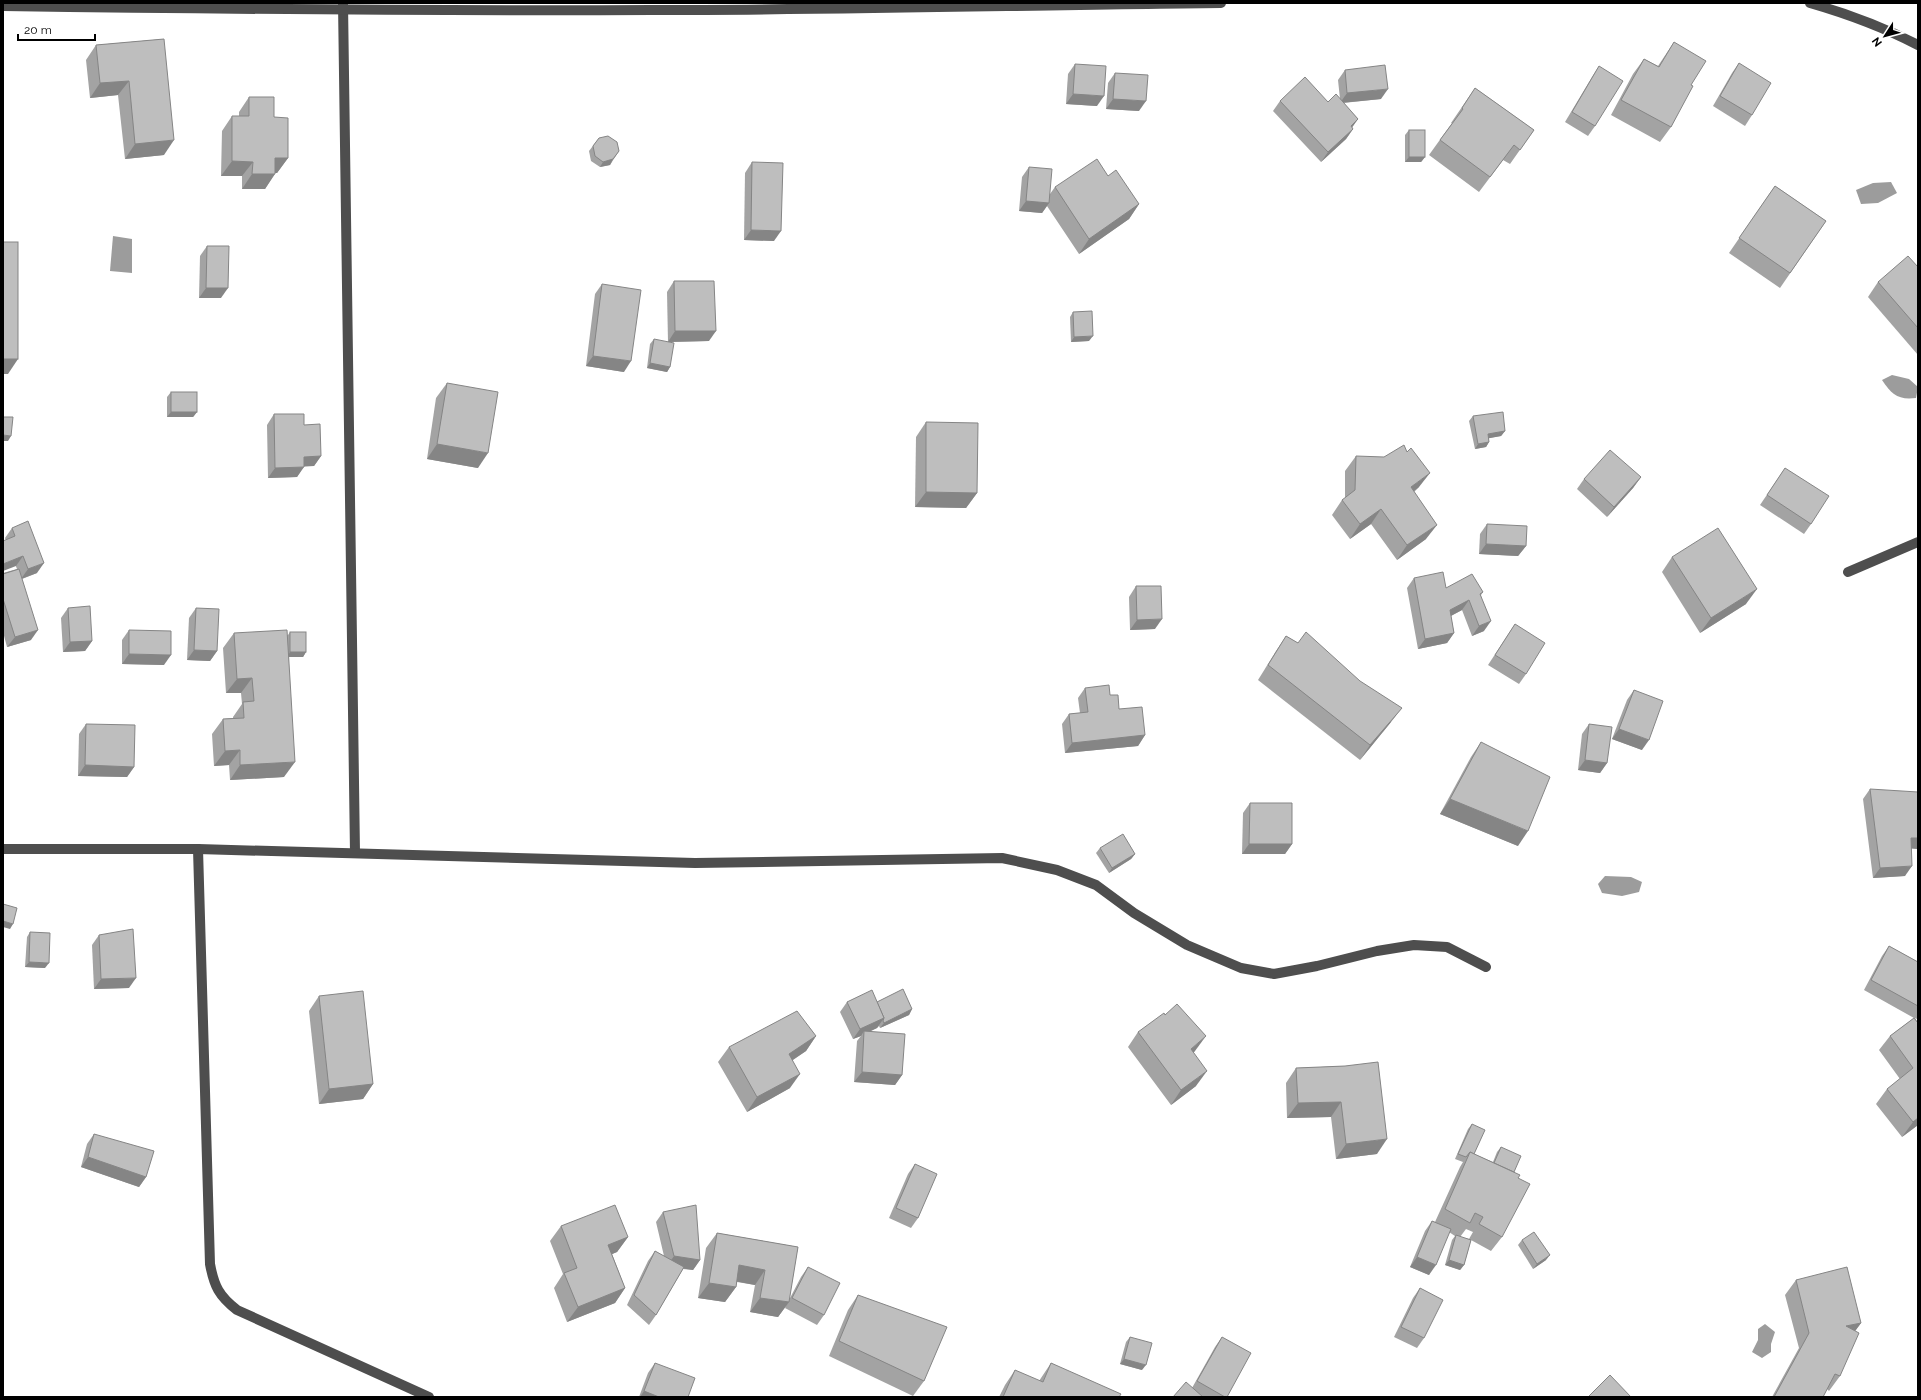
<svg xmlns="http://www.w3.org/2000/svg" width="1921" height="1400" font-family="Raleway,sans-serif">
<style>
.water{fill:#9c9c9c}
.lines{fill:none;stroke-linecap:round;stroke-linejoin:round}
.minor{stroke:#4e4e4e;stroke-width:10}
.wall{fill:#a3a3a3;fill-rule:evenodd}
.shaded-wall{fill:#858585}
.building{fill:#bebebe;stroke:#858585}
</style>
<rect width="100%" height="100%" fill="#fff"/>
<g class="water">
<polygon points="1891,182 1897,193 1878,203 1861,204 1856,190 1873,183"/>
<polygon points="113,236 132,239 132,273 110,271"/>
<path d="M1892,375L1909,379L1918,387L1916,398C1898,400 1892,395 1882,380Z"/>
<polygon points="1605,876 1631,877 1642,882 1639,892 1622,896 1602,893 1598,884"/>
<polygon points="1765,1324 1775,1332 1771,1344 1771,1352 1762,1358 1752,1352 1758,1340 1758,1329"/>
</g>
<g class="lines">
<g class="minor">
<polyline points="343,3 355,853"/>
<path d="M1810,3C1848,14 1883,27 1918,45"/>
<path d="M3,6C219,9 435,11 652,10C841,10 1031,5 1221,3"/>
<polyline points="1848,572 1918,542"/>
<polyline points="3,849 198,849 695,863 1002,858 1057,870 1096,885 1134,913 1187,945 1241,968 1274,974 1317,966 1377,951 1414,945 1447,947 1486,967"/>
<path d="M198,849L210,1264C214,1286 219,1296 237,1310L429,1397"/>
</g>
</g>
<g class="wall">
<polygon points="164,39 164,155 125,159 118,95 90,98 86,60 96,45"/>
<polygon points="1674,42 1691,85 1671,127 1660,142 1611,115 1633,74 1644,59 1658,66"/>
<polygon points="1739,63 1752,115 1745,126 1713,106 1732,73"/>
<polygon points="1075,64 1097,106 1066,104 1068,74"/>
<polygon points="1599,66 1595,126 1588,136 1565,122 1592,77"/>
<polygon points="1345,70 1381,99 1343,103 1358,119 1352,127 1353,129 1346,139 1321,162 1273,111 1280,101 1328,102 1340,99 1338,80"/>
<polygon points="1115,73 1139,111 1106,109 1108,83"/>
<polygon points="1475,88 1534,130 1510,164 1503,160 1479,192 1429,155 1452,123 1451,123"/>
<polygon points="249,97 274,117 288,158 277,173 275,173 265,189 242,189 242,176 221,176 222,131 232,116 239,116 239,112"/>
<polygon points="1409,130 1425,157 1421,162 1405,162 1405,135"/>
<polygon points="599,138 619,151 610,165 600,167 591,161 589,151"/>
<polygon points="752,162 774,241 744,240 745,173"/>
<polygon points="1029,167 1050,194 1055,187 1108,176 1139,204 1129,219 1079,254 1047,206 1042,213 1019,211 1022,177"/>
<polygon points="1775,186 1826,221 1780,288 1729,253"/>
<polygon points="207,246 221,298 199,298 200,256"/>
<polygon points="1918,267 1918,355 1868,297 1878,282"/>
<polygon points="674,281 709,341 668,342 667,292"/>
<polygon points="602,284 624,372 586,366 595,294"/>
<polygon points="1073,312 1089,341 1071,342 1070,317"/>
<polygon points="654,339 670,367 667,372 647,368 650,344"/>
<polygon points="447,383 478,468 427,459 436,398"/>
<polygon points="171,392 197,412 193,417 167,417 167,397"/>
<polygon points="274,414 304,425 321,456 314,466 304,466 297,477 268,478 267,425"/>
<polygon points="1473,416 1505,431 1501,436 1489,438 1489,442 1486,447 1475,449 1469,421"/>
<polygon points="926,422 977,493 966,508 915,507 916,437"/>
<polygon points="1356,456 1419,487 1414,492 1426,539 1397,560 1371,524 1350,539 1332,515 1342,500 1345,498 1345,471"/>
<polygon points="1785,468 1811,524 1804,534 1760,505"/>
<polygon points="1641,477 1633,488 1607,517 1577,489 1584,479"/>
<polygon points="1487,524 1526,546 1518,556 1479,554 1480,534"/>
<polygon points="12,528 37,573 22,579 31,640 7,647 3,632 3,573 17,569 5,538"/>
<polygon points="1672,557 1746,604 1700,633 1662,572"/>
<polygon points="1414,578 1446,588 1483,592 1481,595 1484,631 1472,636 1462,610 1451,616 1454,633 1447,643 1418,649 1407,588"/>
<polygon points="1136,586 1155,629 1130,630 1129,597"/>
<polygon points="68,608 92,641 85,651 63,652 61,618"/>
<polygon points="196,608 217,651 210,661 187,660 189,618"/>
<polygon points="1515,624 1526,674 1519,684 1488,665"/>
<polygon points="129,630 164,665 122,664 122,640"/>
<polygon points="290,632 306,652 303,657 289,657 284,777 230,780 229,765 214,766 212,734 223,719 233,718 233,717 242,704 241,693 226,693 223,648 234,633 288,635"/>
<polygon points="1286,636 1298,643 1391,722 1360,760 1258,680 1276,651"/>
<polygon points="1085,688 1110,695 1119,709 1145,735 1138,746 1065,753 1062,724 1069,714 1080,713 1078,698"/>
<polygon points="1634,690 1642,750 1612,739 1627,700"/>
<polygon points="86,724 134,767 127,777 78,776 79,734"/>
<polygon points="1589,724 1607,763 1600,773 1578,770 1582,734"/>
<polygon points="1481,742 1518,846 1440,814 1471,757"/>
<polygon points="1870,789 1918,849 1911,848 1905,876 1873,878 1863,799"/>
<polygon points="1250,803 1292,844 1285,854 1242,854 1243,813"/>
<polygon points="1100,848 1135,854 1131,859 1109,873 1096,853"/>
<polygon points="30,932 45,968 25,967 27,937"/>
<polygon points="99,935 129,988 94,989 92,945"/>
<polygon points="1889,946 1918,962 1918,1017 1917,1019 1915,1018 1918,1023 1918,1125 1902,1137 1876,1104 1887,1089 1900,1079 1879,1050 1890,1036 1914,1018 1864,990 1882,956"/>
<polygon points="319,996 373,1084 363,1099 319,1104 309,1011"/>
<polygon points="847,1002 877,1002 912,1009 909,1015 880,1028 879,1026 877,1028 871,1031 902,1075 895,1085 854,1082 857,1041 861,1036 853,1039 840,1012"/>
<polygon points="1138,1032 1195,1051 1193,1053 1196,1086 1171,1105 1128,1047"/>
<polygon points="816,1036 806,1051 793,1060 790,1088 747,1112 718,1062 729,1047"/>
<polygon points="1345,1066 1377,1154 1336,1159 1331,1117 1287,1118 1286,1083 1296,1068"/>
<path d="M1472,1124L1474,1154L1493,1162L1497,1152L1501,1147L1514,1172L1518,1178L1502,1237L1491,1251L1471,1240L1464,1265L1460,1270L1445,1265L1452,1240L1455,1236L1449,1232L1429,1275L1410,1267L1425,1231L1432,1221L1435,1222L1460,1167L1463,1162L1455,1159L1468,1129ZM1466,1229L1473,1232L1469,1239L1460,1237Z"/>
<polygon points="94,1134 146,1177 139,1187 81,1167 87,1144"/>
<polygon points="915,1164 918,1218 911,1228 889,1218 908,1174"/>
<polygon points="663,1212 700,1260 693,1270 683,1269 656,1315 649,1325 627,1305 648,1261 655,1251 664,1256 656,1222"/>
<polygon points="561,1226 628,1237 617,1252 612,1254 625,1288 615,1303 567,1322 554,1288 563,1274 550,1241"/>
<polygon points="717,1233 798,1247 789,1300 801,1277 808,1267 824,1315 817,1325 785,1308 786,1306 778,1317 750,1312 755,1285 737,1282 736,1287 725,1302 698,1298 706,1248"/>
<polygon points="1522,1240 1546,1260 1533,1269 1518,1245"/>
<polygon points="1796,1280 1861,1323 1855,1331 1840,1376 1829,1391 1827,1389 1823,1397 1772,1397 1799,1348 1785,1295"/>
<polygon points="1420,1288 1424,1338 1417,1348 1394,1337 1413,1298"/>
<polygon points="858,1295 924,1381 913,1396 829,1356 848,1310"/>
<polygon points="1130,1337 1142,1370 1120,1364 1126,1342"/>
<polygon points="1222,1337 1227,1397 1173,1397 1192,1388 1215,1347"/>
<polygon points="655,1363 688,1397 639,1397 648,1373"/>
<polygon points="1051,1363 1119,1397 999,1397 1005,1385 1015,1370 1039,1381"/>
</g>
<g class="shaded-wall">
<polygon points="129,81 118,95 90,98 100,83"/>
<polygon points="1388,89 1381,99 1340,103 1347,93"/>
<polygon points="1073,94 1104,96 1097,106 1066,104"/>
<polygon points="1113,99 1146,101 1139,111 1106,109"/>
<polygon points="1358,119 1351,129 1351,126"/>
<polygon points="1353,129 1346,139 1321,162 1328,152"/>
<polygon points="174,140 164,155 125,159 135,144"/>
<polygon points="1409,157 1425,157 1421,162 1405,162"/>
<polygon points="275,158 288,158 277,173 265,173"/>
<polygon points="613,159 610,165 600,167 603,162"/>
<polygon points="232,161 253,162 242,176 221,176"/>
<polygon points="252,174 275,174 265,189 242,189"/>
<polygon points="1026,201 1049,203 1042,213 1019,211"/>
<polygon points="1139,204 1129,219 1079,254 1089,239"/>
<polygon points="751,230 781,231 774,241 744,240"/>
<polygon points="206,288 228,288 221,298 199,298"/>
<polygon points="675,331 716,331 709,341 668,342"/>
<polygon points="1093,336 1089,341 1071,342 1074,337"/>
<polygon points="593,356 631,361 624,372 586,366"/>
<polygon points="3,359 18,359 8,374 3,374"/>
<polygon points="650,363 670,367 667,372 647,368"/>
<polygon points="171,412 197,412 193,417 167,417"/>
<polygon points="1505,431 1501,436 1485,439 1488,434"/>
<polygon points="3,435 11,436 8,441 3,441"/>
<polygon points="1489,442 1486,447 1475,449 1478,444"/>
<polygon points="437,444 488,453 478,468 427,459"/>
<polygon points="321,456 314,466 297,467 304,457"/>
<polygon points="304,467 297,477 268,478 275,468"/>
<polygon points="1430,473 1419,487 1400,502 1411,487"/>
<polygon points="1641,477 1633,488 1607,517 1614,507"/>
<polygon points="926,492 977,493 966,508 915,507"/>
<polygon points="1381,509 1371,524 1350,539 1360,524"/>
<polygon points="1437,525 1426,539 1397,560 1407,545"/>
<polygon points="1486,544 1526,546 1518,556 1479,554"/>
<polygon points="23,556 16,566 3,571 3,564"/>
<polygon points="44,563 37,573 21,579 28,569"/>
<polygon points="1757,589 1746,604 1700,633 1711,618"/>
<polygon points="1469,600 1462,610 1443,620 1450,610"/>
<polygon points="1162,619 1155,629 1130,630 1137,620"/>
<polygon points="1491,621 1484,631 1472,636 1479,626"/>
<polygon points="38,630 31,640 7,647 15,637"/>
<polygon points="1454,633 1447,643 1418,649 1425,639"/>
<polygon points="92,641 85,651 63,652 70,642"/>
<polygon points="194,650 217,651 210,661 187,660"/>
<polygon points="290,652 306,652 303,657 287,657"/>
<polygon points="129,654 171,655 164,665 122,664"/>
<polygon points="252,678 241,693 226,693 237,679"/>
<polygon points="1402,708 1391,722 1360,760 1370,745"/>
<polygon points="1619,729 1649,740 1642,750 1612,739"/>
<polygon points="1145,735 1138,746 1065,753 1072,743"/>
<polygon points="240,750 229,765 214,766 225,751"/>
<polygon points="1585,760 1607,763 1600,773 1578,770"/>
<polygon points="295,762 284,777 230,780 240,765"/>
<polygon points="85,765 134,767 127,777 78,776"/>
<polygon points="1450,799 1528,831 1518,846 1440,814"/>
<polygon points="1911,838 1918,838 1918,849 1904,848"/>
<polygon points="1249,844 1292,844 1285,854 1242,854"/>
<polygon points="1135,854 1131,859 1109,873 1112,868"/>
<polygon points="1912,866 1905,876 1873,878 1880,868"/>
<polygon points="3,921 13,924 10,929 3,927"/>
<polygon points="29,962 49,963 45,968 25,967"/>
<polygon points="136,978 129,988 94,989 101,979"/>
<polygon points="912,1009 909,1015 880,1028 884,1023"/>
<polygon points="884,1018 877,1028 864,1034 864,1031 861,1036 853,1039 860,1029"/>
<polygon points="816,1036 806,1051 779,1069 789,1054"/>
<polygon points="1206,1036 1195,1051 1180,1064 1191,1049"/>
<polygon points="1207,1071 1196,1086 1171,1105 1181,1090"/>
<polygon points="862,1072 902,1075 895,1085 854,1082"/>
<polygon points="800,1074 790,1088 747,1112 757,1097"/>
<polygon points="373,1084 363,1099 319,1104 329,1089"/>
<polygon points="1341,1102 1331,1117 1287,1118 1298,1103"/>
<polygon points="1918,1118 1918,1125 1902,1137 1913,1122"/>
<polygon points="1387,1139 1377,1154 1336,1159 1346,1144"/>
<polygon points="88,1157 146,1177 139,1187 81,1167"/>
<polygon points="628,1237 617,1252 598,1260 608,1245"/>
<polygon points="1550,1255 1546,1260 1533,1269 1537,1264"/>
<polygon points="674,1256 700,1260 693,1270 667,1266"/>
<polygon points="1417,1257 1436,1265 1429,1275 1410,1267"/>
<polygon points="1449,1260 1464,1265 1460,1270 1445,1265"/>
<polygon points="739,1265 765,1270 755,1285 729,1280"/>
<polygon points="709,1283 736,1287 725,1302 698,1298"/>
<polygon points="625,1288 615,1303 567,1322 578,1307"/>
<polygon points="760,1298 789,1302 778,1317 750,1312"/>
<polygon points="1861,1323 1850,1338 1846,1326"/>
<polygon points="1124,1359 1146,1365 1142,1370 1120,1364"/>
<polygon points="644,1391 659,1397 640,1397"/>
</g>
<g class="building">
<polygon points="164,39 174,140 135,144 129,81 100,83 96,45"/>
<polygon points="1674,42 1706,61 1691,85 1693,86 1671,127 1621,100 1644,59 1659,67"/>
<polygon points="1739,63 1771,83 1752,115 1720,96"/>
<polygon points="1075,64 1106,66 1104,96 1073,94"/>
<polygon points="1385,65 1388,89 1347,93 1345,70"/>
<polygon points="1599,66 1623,81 1595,126 1572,112"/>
<polygon points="1115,73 1148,75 1146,101 1113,99"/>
<polygon points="1305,77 1328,102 1336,94 1358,119 1351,126 1353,129 1328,152 1280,101"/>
<polygon points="1475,88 1534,130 1520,150 1514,145 1490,177 1440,140 1463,109 1462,108"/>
<polygon points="249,97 274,97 274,117 288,118 288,158 275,158 275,174 252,174 253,162 232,161 232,116 249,116"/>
<rect x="1409" y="130" width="16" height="27"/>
<polygon points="608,136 617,142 619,151 613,159 603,162 595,156 593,146 599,138"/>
<polygon points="1097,159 1108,176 1116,170 1139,204 1089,239 1055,187"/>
<polygon points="752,162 783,163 781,231 751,230"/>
<polygon points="1029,167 1052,169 1049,203 1026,201"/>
<polygon points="1775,186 1826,221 1790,273 1739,238"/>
<rect x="3" y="242" width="15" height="117"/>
<polygon points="207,246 229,246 228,288 206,288"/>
<polygon points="1908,256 1918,267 1918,328 1878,282"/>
<polygon points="674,281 714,281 716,331 675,331"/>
<polygon points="602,284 641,290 631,361 593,356"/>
<polygon points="1092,311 1093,336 1074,337 1073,312"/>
<polygon points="654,339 674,343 670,367 650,363"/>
<polygon points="447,383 498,392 488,453 437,444"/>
<rect x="171" y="392" width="26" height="20"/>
<polygon points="1503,412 1505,431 1488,434 1489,442 1478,444 1473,416"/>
<polygon points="274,414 304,414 304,425 320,424 321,456 304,457 304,467 275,468"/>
<polygon points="3,417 13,417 11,436 3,435"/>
<polygon points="926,422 978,423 977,493 926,492"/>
<polygon points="1404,445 1407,452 1411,448 1430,473 1411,487 1437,525 1407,545 1381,509 1360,524 1342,500 1355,490 1356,456 1384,457"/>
<polygon points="1610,450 1641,477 1614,507 1584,479"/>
<polygon points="1785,468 1829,496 1811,524 1767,495"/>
<polygon points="28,521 44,563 28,569 23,556 3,564 3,541 15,536 12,528"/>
<polygon points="1487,524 1527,526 1526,546 1486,544"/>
<polygon points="1718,528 1757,589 1711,618 1672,557"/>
<polygon points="19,569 38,630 15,637 3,599 3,574"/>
<polygon points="1443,572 1446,588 1472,574 1483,592 1480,594 1491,621 1479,626 1469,600 1450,610 1454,633 1425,639 1414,578"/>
<polygon points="1136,586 1161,586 1162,619 1137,620"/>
<polygon points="90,606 92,641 70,642 68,608"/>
<polygon points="196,608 219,609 217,651 194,650"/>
<polygon points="1515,624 1545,643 1526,674 1495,655"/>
<polygon points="129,630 171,631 171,655 129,654"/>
<polygon points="287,630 295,762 240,765 240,750 225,751 223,719 244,718 243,702 254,701 252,678 237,679 234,633"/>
<rect x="290" y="632" width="16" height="20"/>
<polygon points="1306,632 1360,681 1402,708 1370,745 1268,665 1286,636 1298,643"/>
<polygon points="1109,685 1110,695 1118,695 1119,709 1142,707 1145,735 1072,743 1069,714 1088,712 1085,688"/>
<polygon points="1634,690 1663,701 1649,740 1619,729"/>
<polygon points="86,724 135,725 134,767 85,765"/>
<polygon points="1589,724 1612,727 1607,763 1585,760"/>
<polygon points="1481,742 1550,777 1528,831 1450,799"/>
<polygon points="1870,789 1918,792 1918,838 1911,838 1912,866 1880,868"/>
<polygon points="1250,803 1292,803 1292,844 1249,844"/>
<polygon points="1123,834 1135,854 1112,868 1100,848"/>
<polygon points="3,904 17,908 13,924 3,921"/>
<polygon points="133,929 136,978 101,979 99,935"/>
<polygon points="30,932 50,933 49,963 29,962"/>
<polygon points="1889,946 1918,962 1918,1006 1871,980"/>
<polygon points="903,989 912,1009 884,1023 883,1021 884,1018 877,1002"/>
<polygon points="872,990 884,1018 860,1029 847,1002"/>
<polygon points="363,991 373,1084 329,1089 319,996"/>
<polygon points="1177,1004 1206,1036 1191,1049 1207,1071 1181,1090 1138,1032 1164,1013 1165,1015"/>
<polygon points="797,1011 816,1036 789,1054 800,1074 757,1097 729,1047"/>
<polygon points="1914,1018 1918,1023 1918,1118 1913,1122 1887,1089 1913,1068 1890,1036"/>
<polygon points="864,1031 905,1034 902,1075 862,1072"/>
<polygon points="1378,1062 1387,1139 1346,1144 1341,1102 1298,1103 1296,1068 1345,1066"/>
<polygon points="1472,1124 1485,1130 1474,1154 1470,1152 1466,1157 1458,1154"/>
<polygon points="94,1134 154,1151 146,1177 88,1157"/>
<polygon points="1501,1147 1521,1156 1514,1172 1494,1163"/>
<polygon points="1470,1152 1520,1175 1518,1178 1530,1184 1502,1237 1479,1224 1483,1217 1475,1213 1470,1223 1445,1209"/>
<polygon points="915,1164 937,1174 918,1218 896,1208"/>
<polygon points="615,1205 628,1237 608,1245 625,1288 578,1307 564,1273 577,1268 561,1226"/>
<polygon points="696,1205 700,1260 674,1256 663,1212"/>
<polygon points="1432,1221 1451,1229 1436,1265 1417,1257"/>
<polygon points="1534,1232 1550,1255 1537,1264 1522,1240"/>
<polygon points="717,1233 798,1247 789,1302 760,1298 765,1270 739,1265 736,1287 709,1283"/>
<polygon points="1456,1235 1471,1240 1464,1265 1449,1260"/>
<polygon points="655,1251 684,1267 656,1315 634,1295"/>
<polygon points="808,1267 840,1283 824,1315 792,1298"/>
<polygon points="1847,1267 1861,1323 1846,1326 1859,1333 1840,1376 1835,1374 1823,1397 1774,1397 1809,1333 1796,1280"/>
<polygon points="1420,1288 1443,1300 1424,1338 1401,1327"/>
<polygon points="858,1295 947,1327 924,1381 839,1341"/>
<polygon points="1130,1337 1152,1343 1146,1365 1124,1359"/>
<polygon points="1222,1337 1251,1353 1227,1397 1225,1397 1197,1381"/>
<polygon points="655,1363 695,1378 688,1397 659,1397 644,1391"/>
<polygon points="1051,1363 1121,1394 1119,1397 1003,1397 1015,1370 1043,1382"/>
<polygon points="1610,1375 1631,1397 1588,1397"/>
<polygon points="1186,1382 1203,1397 1173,1397"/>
</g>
<rect width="1921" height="1400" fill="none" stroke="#000000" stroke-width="8"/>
<g transform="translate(1885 36) rotate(234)" stroke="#ffffff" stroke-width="3" paint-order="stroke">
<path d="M0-3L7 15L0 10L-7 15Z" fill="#000000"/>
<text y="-6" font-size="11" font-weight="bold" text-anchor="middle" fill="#000000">N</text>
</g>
<path d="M18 34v6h77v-6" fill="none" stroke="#000000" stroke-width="2"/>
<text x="24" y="34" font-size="12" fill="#000000" stroke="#ffffff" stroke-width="3" paint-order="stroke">20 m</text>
</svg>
